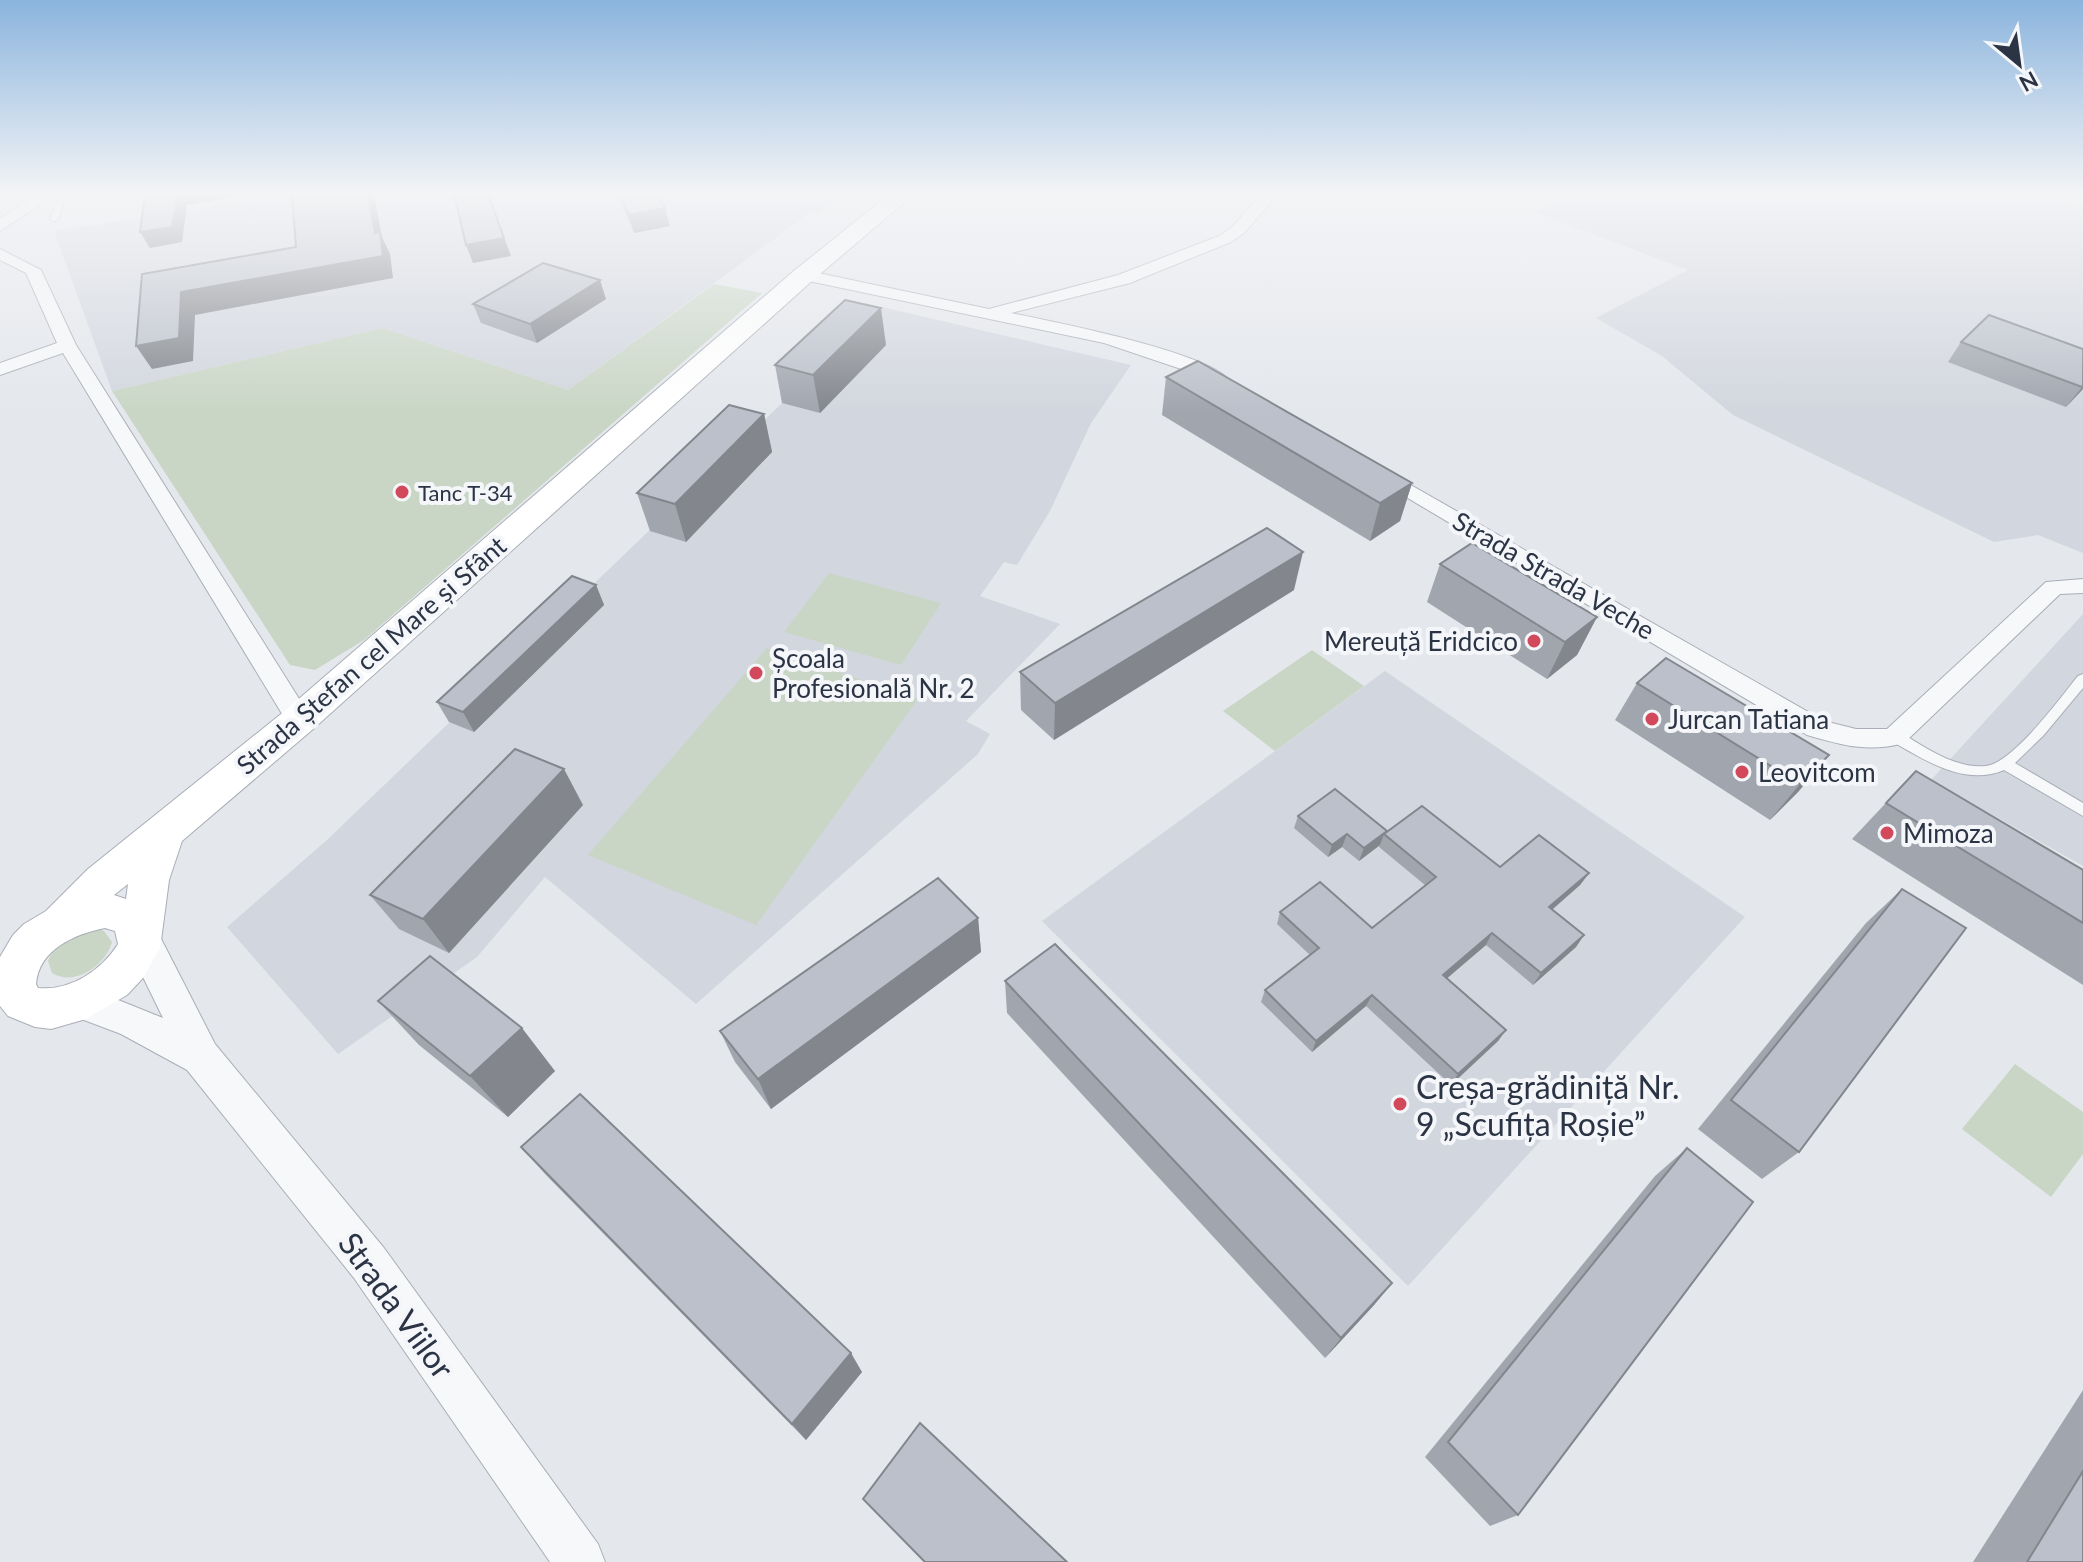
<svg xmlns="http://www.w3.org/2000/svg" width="2083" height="1562" font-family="Lato,sans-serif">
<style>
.built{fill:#d2d6de}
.green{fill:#c9d6c5}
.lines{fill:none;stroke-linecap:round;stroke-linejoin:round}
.service-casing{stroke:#a9aeb7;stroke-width:2}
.minor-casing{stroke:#a9aeb7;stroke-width:2}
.tertiary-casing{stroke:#a9aeb7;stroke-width:2}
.secondary-casing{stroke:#a9aeb7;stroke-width:2}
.service{fill:#f7f8fa;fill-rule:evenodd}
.minor{fill:#f7f8fa;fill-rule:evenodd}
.tertiary{fill:#f7f8fa;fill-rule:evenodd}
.secondary{fill:#fff;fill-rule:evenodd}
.wall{fill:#a1a5ae}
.shaded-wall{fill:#83868d}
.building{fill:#bbc0ca;stroke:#83868d;stroke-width:2}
.poi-dot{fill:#d1495b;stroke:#f4f6f9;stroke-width:3}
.labels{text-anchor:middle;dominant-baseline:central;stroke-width:8;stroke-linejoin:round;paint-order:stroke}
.far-poi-label{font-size:22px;fill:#2b3445;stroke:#f4f6f9;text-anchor:start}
.street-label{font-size:26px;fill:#2b3445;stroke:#f4f6f9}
.poi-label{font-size:26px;fill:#2b3445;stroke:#f4f6f9;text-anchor:start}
.near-poi-label{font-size:32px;fill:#2b3445;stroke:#f4f6f9;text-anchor:start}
.near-street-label{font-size:32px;fill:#2b3445;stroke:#f4f6f9}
</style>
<rect width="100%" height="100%" fill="#e4e7ec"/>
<g class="built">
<polygon points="273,194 835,194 832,197 839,198 818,214 811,212 568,390 383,328 112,391 54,231 200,209"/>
<polygon points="1577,194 2037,194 2083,210 2083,553 2038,535 1994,542 1733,415 1662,356 1596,318 1688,270 1534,212"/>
<polygon points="882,307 1131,365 1091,423 1050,511 1017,565 1004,562 980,596 1060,624 966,721 990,734 978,754 696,1004 545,877 477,957 338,1054 227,927 327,840"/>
<polygon points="2083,614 2083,866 1931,780"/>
<polygon points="1385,671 1745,917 1408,1286 1042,921"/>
</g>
<g class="green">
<polygon points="714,284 762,293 364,640 315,670 290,665 112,391 383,328 568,390"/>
<polygon points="829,573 941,603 901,665 784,632"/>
<polygon points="767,648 918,699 756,925 588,855"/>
<polygon points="1312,650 1364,686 1275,751 1223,711"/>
<path d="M97,929L104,931L112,942C106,965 75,987 52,973L48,961C57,939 76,936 97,929Z"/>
<polygon points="2015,1064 2083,1112 2083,1154 2051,1197 1962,1129"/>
</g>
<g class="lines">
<g class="service-casing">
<g id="service">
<polygon points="59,194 67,194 58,219 54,222 50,219"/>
<path d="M2083,674V688L2043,736L2015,763L2083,803V816L2004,770C1965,787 1924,760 1890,740L1888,736L1895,731L1900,732C1924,747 1955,769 1986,766C2013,763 2061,697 2078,676Z"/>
</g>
</g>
<g class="minor-casing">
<g id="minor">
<polygon points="37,194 57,194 0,231 0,219"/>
<path d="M1262,194H1278L1244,233L1231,242L1130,283L1011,313C1054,322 1204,351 1229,380L1227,384H1213L1190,372L1104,343L804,280L796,275L804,270L989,309L1118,275L1219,236L1232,227Z"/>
<polygon points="2053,194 2083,196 2083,206 2055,197"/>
<polygon points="0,249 41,270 76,345 308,713 311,720 308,727 299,729 290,727 63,353 0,375 0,363 57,343 26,273 0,260"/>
<path d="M1381,468L1824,721L1856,729H1887L2046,582L2083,579V593L2060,594L1904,743C1869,753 1841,745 1807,735L1374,478L1371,474Z"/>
</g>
</g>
<g class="tertiary-casing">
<polygon id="tertiary" points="141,921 154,925 215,1044 384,1248 598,1544 605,1562 550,1562 354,1278 187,1070 121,1034 68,1014 62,1002 68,990 81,985 163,1018 123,936 128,925"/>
</g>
<g class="secondary-casing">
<path id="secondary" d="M890,194H914L813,280L312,730L182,841L169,880L160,948L143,978L127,995L86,1019L51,1029L35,1027L8,1016L0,1006V957L13,935L24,924L46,911L88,869L286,710L795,270ZM128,884L126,899L114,895ZM105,928L115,931L118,944C101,971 70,991 38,988L36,984C39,949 75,934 105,928Z"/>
</g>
<use href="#service" class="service"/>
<use href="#minor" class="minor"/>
<use href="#tertiary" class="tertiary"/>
<use href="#secondary" class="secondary"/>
</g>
<g class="wall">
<polygon points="619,194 658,194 670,226 634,233 622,205"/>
<polygon points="606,299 537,343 481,323 473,304"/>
<polygon points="1961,342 2083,349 2083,389 2066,407 1948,362"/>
<polygon points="886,345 820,413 782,403 775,365"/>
<polygon points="1166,377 1412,483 1400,521 1370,541 1162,415"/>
<polygon points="764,414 772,452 686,542 650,531 637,493"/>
<polygon points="1440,564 1597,617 1577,655 1547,679 1427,602"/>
<polygon points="596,585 604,605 474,732 449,722 437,702"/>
<polygon points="1294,590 1054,740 1021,710 1020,672"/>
<polygon points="1637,683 1829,755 1798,792 1770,820 1615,720"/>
<polygon points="1916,771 2083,870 2083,985 1852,839"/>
<polygon points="583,805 449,953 399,929 370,895"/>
<polygon points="1298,816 1387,831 1500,867 1589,873 1580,885 1552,910 1584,935 1576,947 1533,985 1486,945 1446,978 1506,1030 1498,1041 1451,1085 1366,1006 1312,1052 1261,1002 1265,990 1310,955 1277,924 1280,912 1372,928 1425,885 1379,847 1380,845 1359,861 1342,847 1328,857 1294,828"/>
<polygon points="1902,889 1799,1152 1762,1179 1698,1129 1866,923"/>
<polygon points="978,918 981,952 771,1109 735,1062 720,1031"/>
<polygon points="1005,981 1392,1283 1374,1305 1325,1358 1007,1013"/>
<polygon points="378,1001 555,1071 508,1117 419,1045"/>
<polygon points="521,1147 862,1372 806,1440 546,1175"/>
<polygon points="1687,1148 1518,1515 1490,1526 1425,1457 1655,1176"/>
<polygon points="2083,1390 2083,1562 1973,1562"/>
<polygon points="863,1499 1067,1562 924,1562"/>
</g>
<g class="shaded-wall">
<polygon points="178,194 239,194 239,196 187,205 182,242 150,248 140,232"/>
<polygon points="368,194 374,194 382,237 390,254 393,278 195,315 193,361 152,369 136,346 181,292 375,233"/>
<polygon points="488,194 511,256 473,263 466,245"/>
<polygon points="665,208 670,226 634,233 629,215"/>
<polygon points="600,280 606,299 537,343 530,324"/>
<polygon points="881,308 886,345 820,413 813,375"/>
<polygon points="2083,386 2083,389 2066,407"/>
<polygon points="764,414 772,452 686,542 675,504"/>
<polygon points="1412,483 1400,521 1370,541 1380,503"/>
<polygon points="1303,552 1294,590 1054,740 1055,703"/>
<polygon points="596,585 604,605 474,732 463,712"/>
<polygon points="1597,617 1577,655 1547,679 1565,642"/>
<polygon points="1829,755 1798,792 1770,820 1800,784"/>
<polygon points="564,769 583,805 449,953 423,919"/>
<polygon points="1387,831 1384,834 1380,845 1359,861 1364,848"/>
<polygon points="1347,834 1342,847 1328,857 1332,845"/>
<polygon points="1589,873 1580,885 1541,919 1549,907"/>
<polygon points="978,918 981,952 771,1109 758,1079"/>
<polygon points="1492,933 1486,945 1437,987 1443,975"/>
<polygon points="1584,935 1576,947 1533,985 1541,973"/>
<polygon points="1372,995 1366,1006 1312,1052 1316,1041"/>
<polygon points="522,1028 555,1071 508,1117 470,1076"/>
<polygon points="1506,1030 1498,1041 1451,1085 1458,1074"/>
<polygon points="1392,1283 1374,1305 1325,1358 1341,1338"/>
<polygon points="851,1353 862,1372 806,1440 792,1424"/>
</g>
<g class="building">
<polygon points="145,194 178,194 172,227 140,232"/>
<polygon points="296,194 368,194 375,233 380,232 383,256 181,292 179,338 136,346 142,274 296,247 292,196 296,196"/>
<polygon points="454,194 488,194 504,238 466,245"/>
<polygon points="620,194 658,194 665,208 629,215"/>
<polygon points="543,263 600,280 530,324 473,304"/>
<polygon points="845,300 881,308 813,375 775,365"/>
<polygon points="1989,315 2083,349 2083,386 2082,387 1961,342"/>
<polygon points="1198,361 1412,483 1380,503 1166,377"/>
<polygon points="729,405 764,414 675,504 637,493"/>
<polygon points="1267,528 1303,552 1055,703 1020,672"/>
<polygon points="1472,543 1597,617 1565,642 1440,564"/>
<polygon points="572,576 596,585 463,712 437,702"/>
<polygon points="1666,658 1829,755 1800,784 1637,683"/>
<polygon points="515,749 564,769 423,919 370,895"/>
<polygon points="1916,771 2083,870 2083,923 1886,803"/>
<polygon points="1335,789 1387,831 1364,848 1347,834 1332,845 1298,816"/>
<polygon points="1422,806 1500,867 1539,835 1589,873 1549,907 1584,935 1541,973 1492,933 1443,975 1506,1030 1458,1074 1372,995 1316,1041 1265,990 1319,948 1280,912 1320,882 1372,928 1436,877 1384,834"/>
<polygon points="938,878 978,918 758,1079 720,1031"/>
<polygon points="1902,889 1966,928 1799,1152 1731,1100"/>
<polygon points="1055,944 1392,1283 1341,1338 1005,981"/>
<polygon points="430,956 522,1028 470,1076 378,1001"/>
<polygon points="580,1094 851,1353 792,1424 521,1147"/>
<polygon points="1687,1148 1753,1202 1518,1515 1448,1442"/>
<polygon points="920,1423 1067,1562 925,1562 863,1499"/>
<polygon points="2083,1471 2083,1562 2027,1562"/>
</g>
<linearGradient id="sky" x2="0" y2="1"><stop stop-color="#8bb4dd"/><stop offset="0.47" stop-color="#f3f4f6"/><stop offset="1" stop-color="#f3f4f6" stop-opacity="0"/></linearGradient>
<rect width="2083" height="412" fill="url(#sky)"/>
<g class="poi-dot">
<circle cx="402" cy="492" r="8"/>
<circle cx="1534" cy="641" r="8"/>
<circle cx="756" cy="673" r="8"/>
<circle cx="1652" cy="719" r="8"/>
<circle cx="1742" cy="772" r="8"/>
<circle cx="1887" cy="833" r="8"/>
<circle cx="1400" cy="1104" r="8"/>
</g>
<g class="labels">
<g class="far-poi-label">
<text x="418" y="492">Tanc T-34</text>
</g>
<g class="street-label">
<text transform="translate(1554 575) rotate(30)">Strada Strada Veche</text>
<text transform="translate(371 655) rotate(-41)">Strada Ștefan cel Mare și Sfânt</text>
</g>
<g class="poi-label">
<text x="1518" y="641" text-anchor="end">Mereuță Eridcico</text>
<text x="772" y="658">Școala<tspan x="772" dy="30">Profesională Nr. 2</tspan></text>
<text x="1668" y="719">Jurcan Tatiana</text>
<text x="1758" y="772">Leovitcom</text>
<text x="1903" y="833">Mimoza</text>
</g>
<g class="near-poi-label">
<text x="1416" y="1086">Creșa-grădiniță Nr.<tspan x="1416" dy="37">9 „Scufița Roșie”</tspan></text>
</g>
<g class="near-street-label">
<text transform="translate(397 1305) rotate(54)">Strada Viilor</text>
</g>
</g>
<g transform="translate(2019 64) rotate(151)" stroke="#f4f6f9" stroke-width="6" paint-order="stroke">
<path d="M0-6L14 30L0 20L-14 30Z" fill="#2b3445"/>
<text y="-12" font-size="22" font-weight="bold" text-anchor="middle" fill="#2b3445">N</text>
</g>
</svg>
